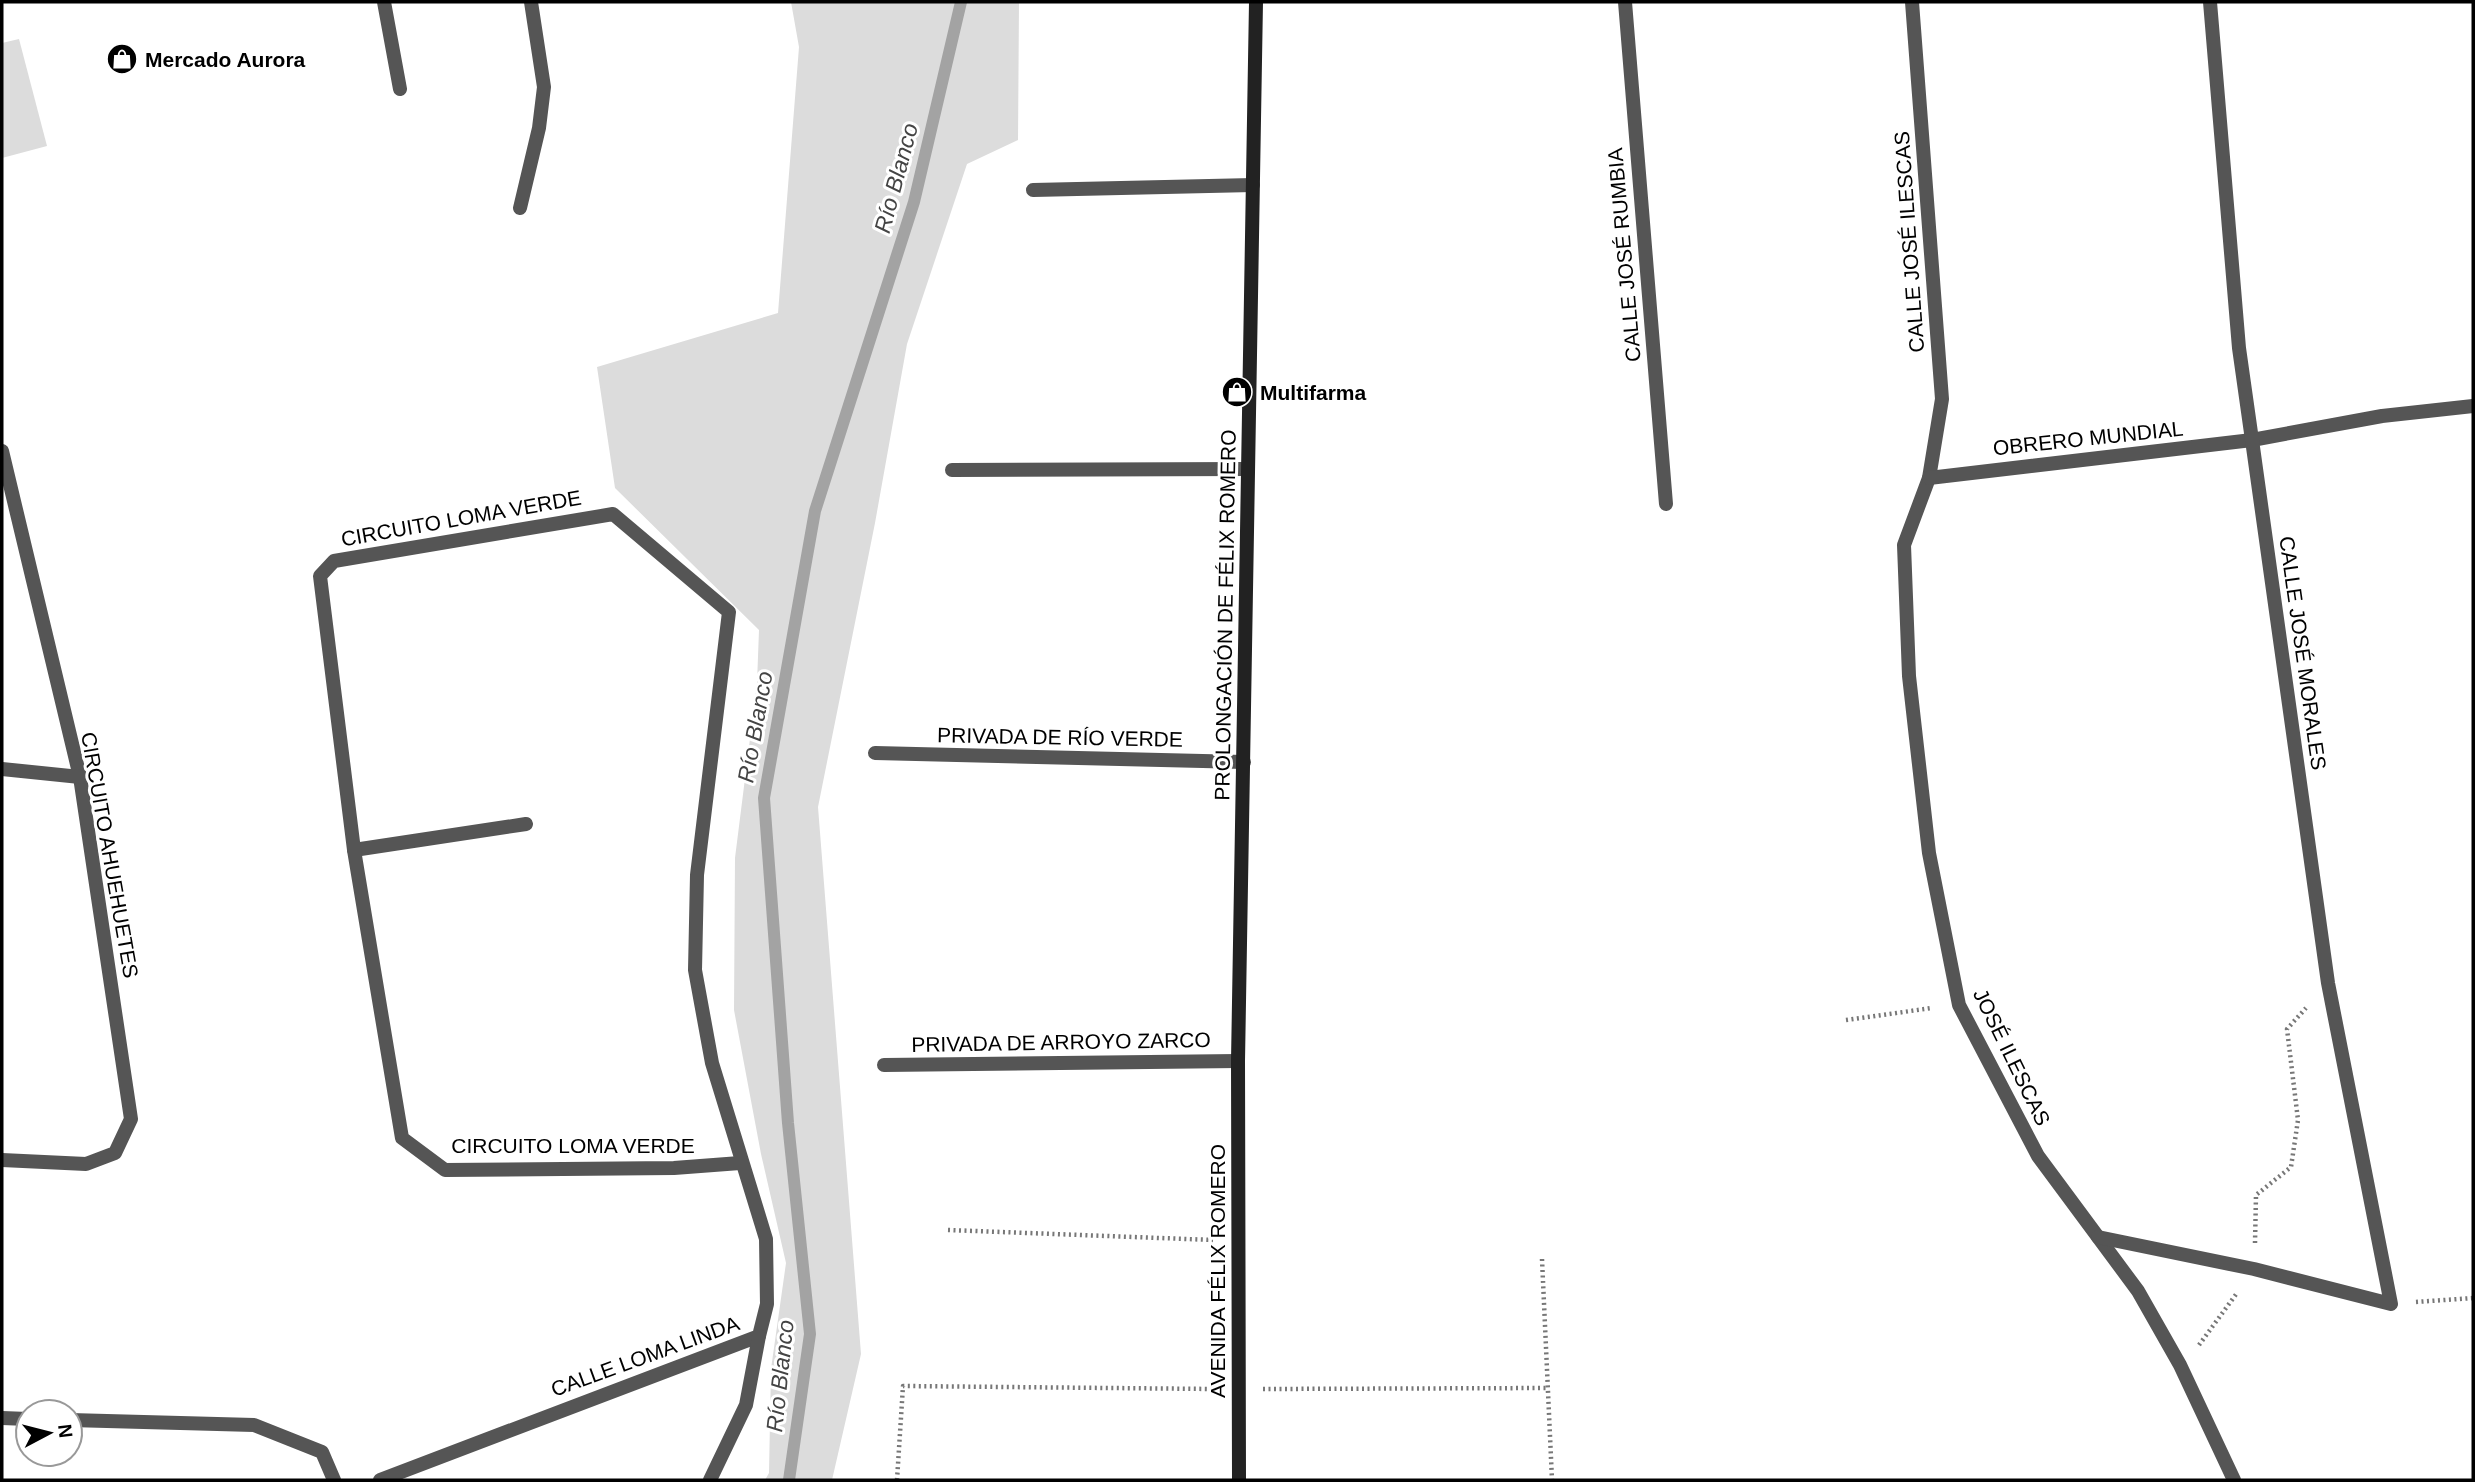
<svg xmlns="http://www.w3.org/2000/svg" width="2475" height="1482" font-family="Arial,sans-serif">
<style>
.green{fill:#dcdcdc}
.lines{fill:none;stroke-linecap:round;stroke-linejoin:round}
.stream{stroke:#a3a3a3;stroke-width:12}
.path{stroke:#777;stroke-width:4.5;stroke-dasharray:2 3.5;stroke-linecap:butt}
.lane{stroke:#555;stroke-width:14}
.street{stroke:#555;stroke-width:14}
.secondary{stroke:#222;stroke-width:14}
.labels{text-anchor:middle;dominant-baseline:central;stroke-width:6;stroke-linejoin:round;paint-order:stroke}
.poi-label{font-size:21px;font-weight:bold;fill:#000;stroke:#fff;text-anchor:start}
.street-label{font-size:21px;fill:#000;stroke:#fff}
.water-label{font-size:23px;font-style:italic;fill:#444;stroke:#fff}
</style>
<rect width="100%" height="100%" fill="#fff"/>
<g class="green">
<polygon points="791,2 1019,2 1018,140 967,164 907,344 875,523 818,807 861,1354 832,1480 765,1480 769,1473 771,1369 786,1263 761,1154 734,1010 735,858 757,683 759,630 615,488 597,367 778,313 799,47"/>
<polygon points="19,39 47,146 2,158 2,43"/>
</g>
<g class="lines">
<polyline class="stream" points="789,1480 810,1334 788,1123 764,798 815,511 914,202 961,2"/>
<g class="path">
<polyline points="1846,1020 1932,1008"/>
<polyline points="948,1230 1213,1240"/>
<polyline points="2255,1243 2256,1195 2291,1167 2298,1120 2287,1029 2306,1008"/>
<polyline points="1542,1259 1552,1480"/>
<polyline points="2416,1302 2473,1298"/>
<polyline points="2199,1345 2237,1293"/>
<polyline points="1263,1389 1549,1388"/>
<polyline points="897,1480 903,1386 1213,1389"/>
</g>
<g class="lane">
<polyline points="384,2 400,89"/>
<polyline points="520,208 539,128 544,87 531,2"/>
</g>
<g class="street">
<polyline points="1625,2 1666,504"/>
<polyline points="1912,2 1942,399 1929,478 1904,545 1909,676 1929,853 1959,1005 2038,1156 2138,1291 2180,1365 2234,1480"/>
<polyline points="1033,190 1253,185"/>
<polyline points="2,451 80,777 131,1119 115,1153 86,1164 2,1160"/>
<polyline points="952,470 1248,469"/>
<polyline points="1929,478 2252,440 2382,416 2473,406"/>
<polyline points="875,753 1244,762"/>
<polyline points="2,769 80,777"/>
<polyline points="354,850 526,824"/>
<polyline points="884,1065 1238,1061"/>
<polyline points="2098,1237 2254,1269 2391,1304 2328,983 2252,440 2239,348 2210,2"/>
<polyline points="2,1418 28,1419"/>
<polyline points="70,1420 254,1425 322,1452 334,1480"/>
<polyline points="380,1480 759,1336 767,1304 766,1239 712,1063 695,970 697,875 729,612 613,514 334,561 320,576 354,850 402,1138 445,1170 674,1168 740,1163"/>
<polyline points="710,1480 746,1405 759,1336"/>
</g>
<polyline class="secondary" points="1239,1480 1238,1061 1256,2"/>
</g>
<defs>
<g id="shop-disc" transform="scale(1.575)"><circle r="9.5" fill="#000" stroke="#fff"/><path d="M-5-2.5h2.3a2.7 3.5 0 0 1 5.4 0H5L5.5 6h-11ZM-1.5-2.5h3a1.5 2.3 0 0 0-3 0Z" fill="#fff"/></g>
</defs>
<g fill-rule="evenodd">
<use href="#shop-disc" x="122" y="59"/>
<use href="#shop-disc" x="1237" y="392"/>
</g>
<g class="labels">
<g class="poi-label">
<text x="145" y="59">Mercado Aurora</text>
<text x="1260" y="392">Multifarma</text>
</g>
<g class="street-label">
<text transform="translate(1909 242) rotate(-94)">CALLE JOSÉ ILESCAS</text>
<text transform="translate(1624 255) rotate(-95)">CALLE JOSÉ RUMBIA</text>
<text transform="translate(2088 438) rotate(-6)">OBRERO MUNDIAL</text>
<text transform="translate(461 518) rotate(-10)">CIRCUITO LOMA VERDE</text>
<text transform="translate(1225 615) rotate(-89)">PROLONGACIÓN DE FÉLIX ROMERO</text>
<text transform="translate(2303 653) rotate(82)">CALLE JOSÉ MORALES</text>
<text transform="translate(1060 737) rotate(1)">PRIVADA DE RÍO VERDE</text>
<text transform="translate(110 855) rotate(80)">CIRCUITO AHUEHUETES</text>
<text transform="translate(1061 1042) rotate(-1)">PRIVADA DE ARROYO ZARCO</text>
<text transform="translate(2012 1057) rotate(64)">JOSÉ ILESCAS</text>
<text x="573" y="1145">CIRCUITO LOMA VERDE</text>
<text transform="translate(1217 1271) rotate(-90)">AVENIDA FÉLIX ROMERO</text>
<text transform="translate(645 1356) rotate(-20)">CALLE LOMA LINDA</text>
</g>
<g class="water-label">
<text transform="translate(896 178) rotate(-75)">Río Blanco</text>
<text transform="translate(755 727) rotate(-80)">Río Blanco</text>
<text transform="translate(780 1376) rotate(-84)">Río Blanco</text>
</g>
</g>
<rect width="2475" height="1482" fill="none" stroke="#000000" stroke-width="7"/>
<g transform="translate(49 1433) rotate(83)"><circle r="33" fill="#ffffff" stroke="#999999" stroke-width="2"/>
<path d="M0-5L12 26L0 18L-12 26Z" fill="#000000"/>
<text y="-10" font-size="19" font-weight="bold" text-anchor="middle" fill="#000000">N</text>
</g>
</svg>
